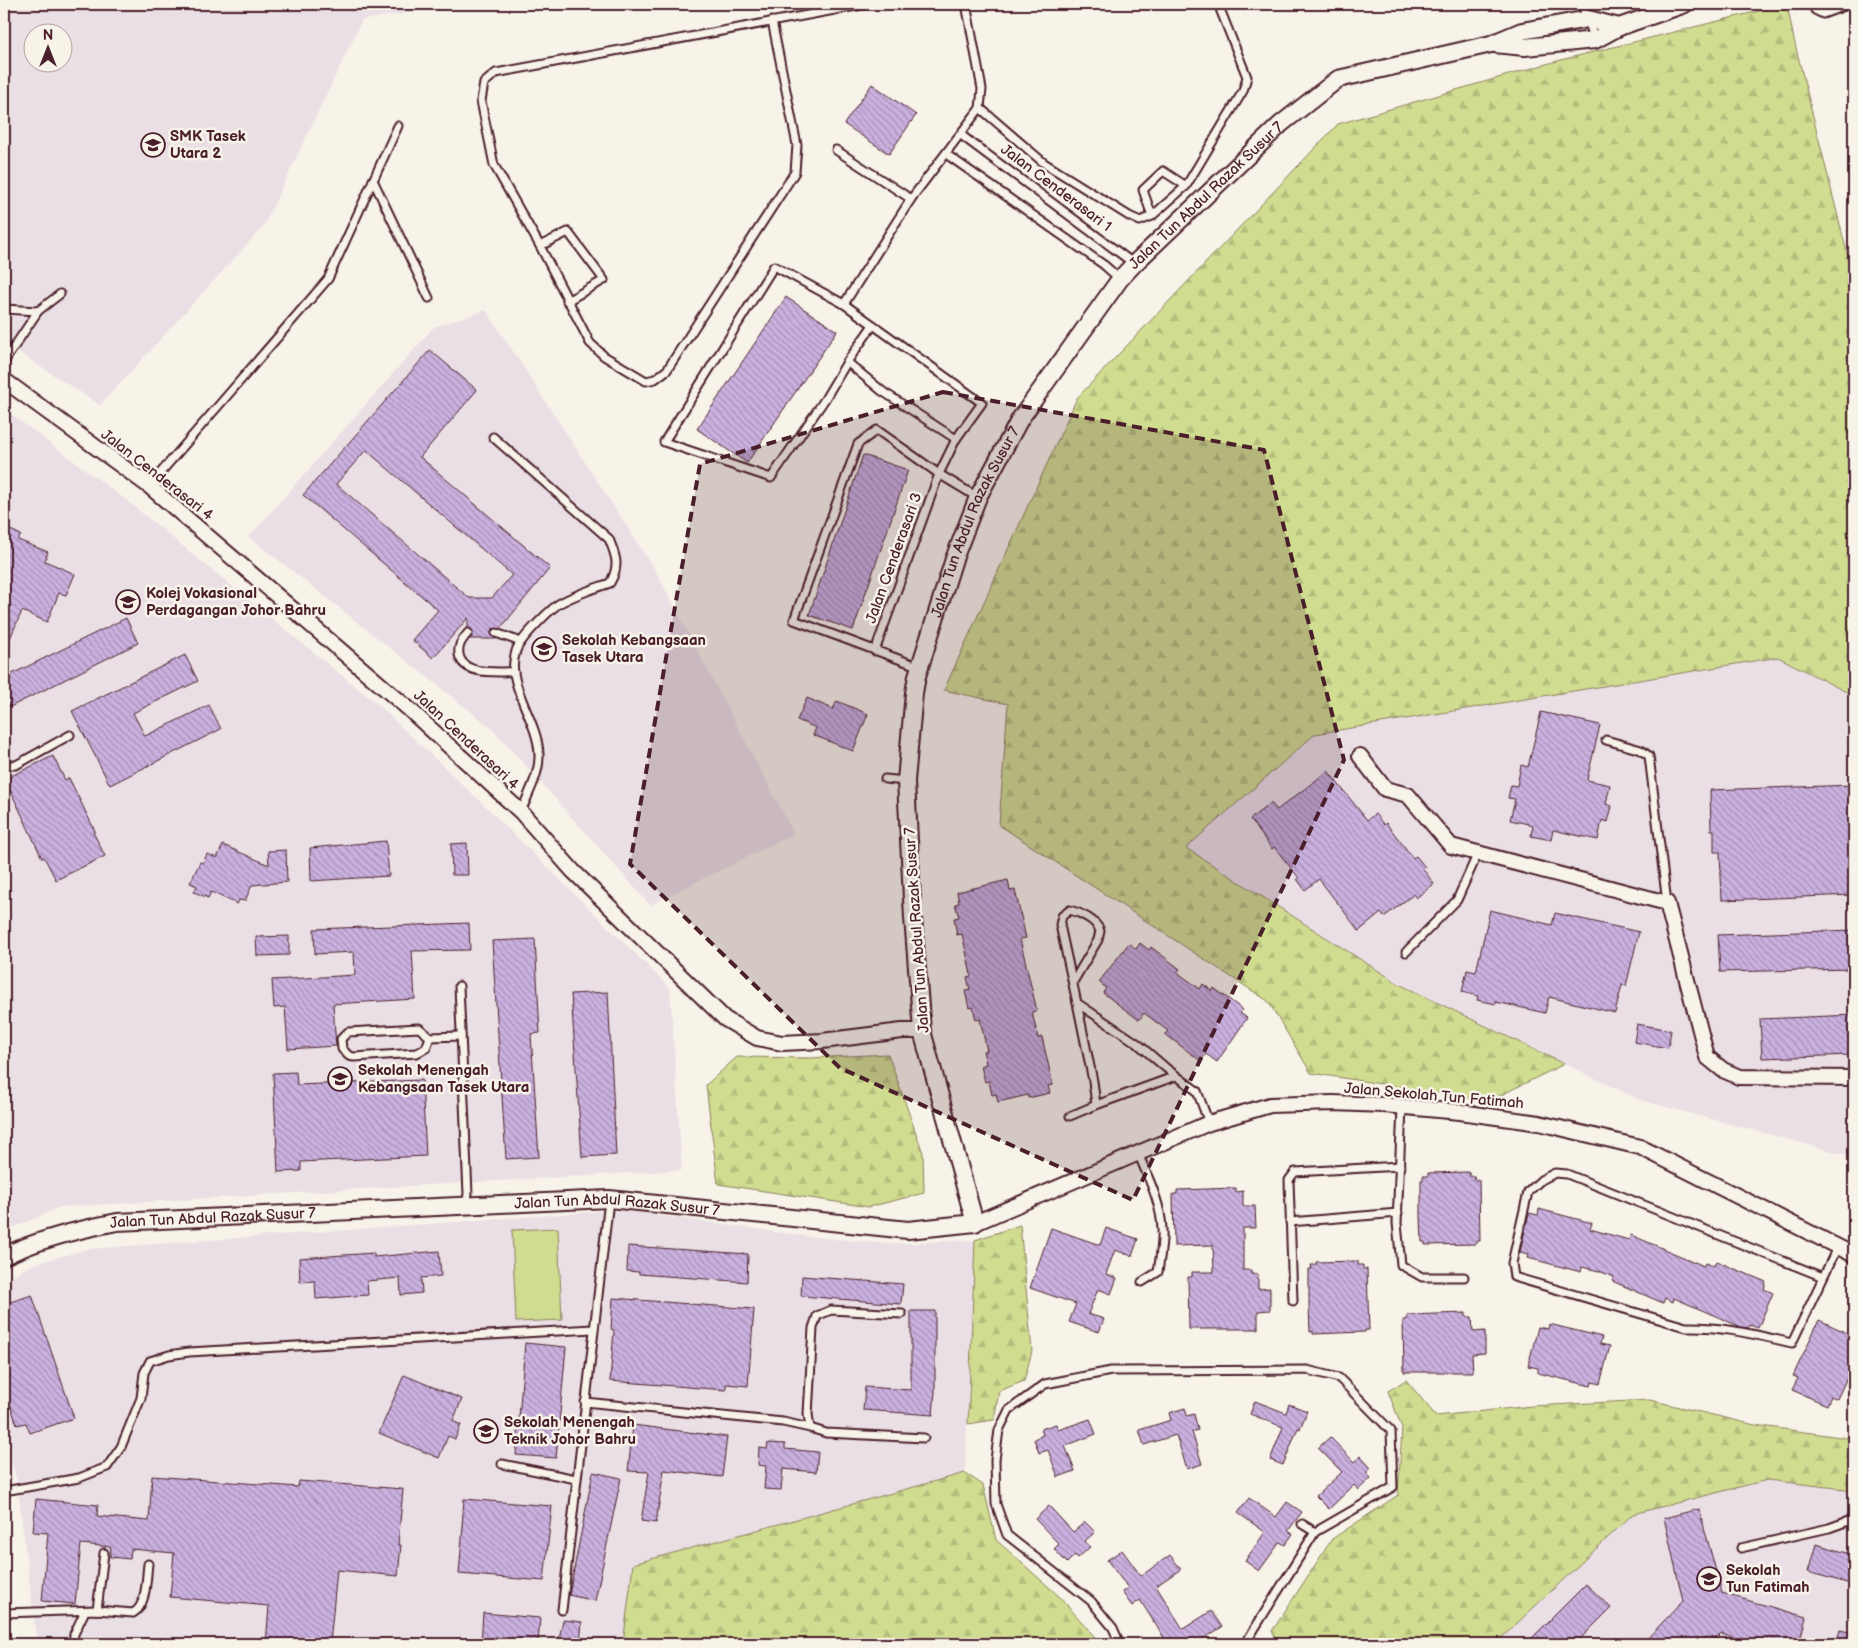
<svg xmlns="http://www.w3.org/2000/svg" width="1858" height="1648" font-family="'Balsamiq Sans',sans-serif">
<style>
.built{fill:#eadfe5;fill-rule:evenodd}
.grass{fill:#d0dd90;stroke:#8d7e5e}
.forest{fill:url(#forest-firs);stroke:#8d7e5e}
.building{fill:url(#building-back-hatch);stroke:#4a1f2b;fill-rule:evenodd}
.lines{fill:none;stroke-linecap:round;stroke-linejoin:round}
.service-casing{stroke:#4a1f2b;stroke-width:11}
.minor-casing{stroke:#4a1f2b;stroke-width:18}
.tertiary-casing{stroke:#4a1f2b;stroke-width:20}
.service{stroke:#f7f3e8;stroke-width:7}
.minor{stroke:#f7f3e8;stroke-width:14}
.tertiary{stroke:#f7f3e8;stroke-width:16}
.marked{fill:#4a1f2b;fill-opacity:0.2;stroke:#4a1f2b;stroke-width:4;stroke-dasharray:10 6;stroke-linejoin:round}
.labels{text-anchor:middle;dominant-baseline:central;stroke-width:5;stroke-linejoin:round;paint-order:stroke}
.poi-label{font-size:15px;font-weight:bold;fill:#4a1f2b;stroke:#f7f3e8;text-anchor:start}
.street-label{font-size:15px;fill:#4a1f2b;stroke:#f7f3e8}
</style>
<defs>
<pattern id="forest-firs" width="22" height="20" patternUnits="userSpaceOnUse" patternTransform="scale(1.25)"><rect width="22" height="20" fill="#d0dd90"/><path d="M5 1l3.5 6h-7zM16 11l3.5 6h-7z" fill="#b4bd7c"/></pattern>
<pattern id="building-back-hatch" width="6" height="6" patternUnits="userSpaceOnUse" patternTransform="scale(1.25)"><rect width="6" height="6" fill="#cab1df"/><path d="M-1 5l2 2M0 0l6 6M5-1l2 2" fill="none" stroke="#a68fb5"/></pattern>
</defs>
<rect width="100%" height="100%" fill="#f7f3e8"/>
<filter id="ink" filterUnits="userSpaceOnUse"><feTurbulence type="fractalNoise" baseFrequency=".02" numOctaves="2"/><feDisplacementMap in="SourceGraphic" scale="10" xChannelSelector="R" yChannelSelector="G"/><feConvolveMatrix kernelMatrix="1 2 1 2 8 2 1 2 1" color-interpolation-filters="sRGB"/></filter>
<g filter="url(#ink)">
<g class="built">
<path d="M4,4H465L362,20L263,227L100,405L4,343ZM32,32H62V62H32Z"/>
<polygon points="486,310 655,570 794,834 650,905 493,729 249,537 434,327"/>
<polygon points="4,409 126,500 377,704 480,801 670,988 682,1170 60,1207 4,1232"/>
<polygon points="1778,657 1854,696 1854,1157 1640,1100 1399,984 1186,848 1315,734"/>
<polygon points="619,1210 812,1237 891,1244 975,1240 965,1473 634,1564 623,1644 37,1644 17,1480 4,1439 4,1281 31,1265 88,1249"/>
<polygon points="1767,1480 1854,1490 1854,1644 1495,1644 1633,1514"/>
</g>
<polygon class="grass" points="558,1228 562,1320 516,1322 512,1230"/>
<g class="forest">
<polygon points="1787,4 1794,40 1850,265 1854,264 1854,696 1778,657 1315,734 1186,848 1399,984 1564,1064 1489,1101 1311,1073 1268,1001 999,825 1008,704 944,690 1077,398 1338,124 1557,61"/>
<polygon points="888,1054 923,1153 924,1193 869,1207 718,1184 706,1085 737,1057 810,1058"/>
<polygon points="1020,1225 1032,1351 1024,1381 999,1391 994,1420 968,1424 975,1240"/>
<polygon points="1406,1380 1436,1416 1532,1406 1650,1400 1755,1425 1854,1439 1854,1490 1767,1480 1633,1514 1495,1644 1278,1644 1272,1631 1332,1539 1398,1495 1402,1428 1388,1391"/>
<polygon points="965,1473 983,1485 996,1540 1060,1597 1101,1644 623,1644 633,1564"/>
</g>
<g class="building">
<polygon points="872,84 916,115 889,154 844,124"/>
<polygon points="786,297 837,331 747,463 697,429"/>
<path d="M430,350L477,390L420,457L550,568L500,629H492L491,634L496,639H470L473,632L468,628V618L433,658L412,640L438,610L303,495ZM366,450L512,575L492,598H469L336,484Z"/>
<polygon points="863,455 908,470 853,630 809,615"/>
<polygon points="4,527 21,535 18,540 48,552 45,561 75,574 66,595 59,593 47,622 22,611 4,652"/>
<polygon points="126,618 138,643 10,707 4,694 4,678"/>
<polygon points="185,655 198,681 133,713 145,736 209,705 221,729 110,785 72,711"/>
<polygon points="807,698 833,709 837,701 868,714 853,751 813,735 816,728 797,720"/>
<polygon points="1541,712 1600,725 1587,780 1610,785 1606,804 1612,806 1608,822 1602,820 1598,840 1553,830 1551,840 1531,836 1533,825 1510,820 1515,799 1508,798 1511,785 1517,786 1521,765 1528,767"/>
<polygon points="53,756 65,780 69,778 95,831 93,832 105,856 56,880 44,857 42,858 5,779"/>
<polygon points="1328,771 1367,820 1375,814 1384,825 1386,823 1413,858 1416,856 1425,867 1423,869 1434,884 1416,898 1414,894 1384,917 1381,913 1359,931 1319,879 1305,890 1297,879 1299,878 1274,847 1272,849 1250,819 1271,803 1277,810"/>
<polygon points="1854,785 1854,895 1722,900 1720,852 1714,852 1714,830 1711,830 1710,790"/>
<polygon points="386,841 389,876 311,881 310,848"/>
<polygon points="467,843 468,875 452,875 451,844"/>
<polygon points="223,845 269,865 268,851 286,850 287,882 252,885 245,901 239,900 237,904 211,892 208,898 194,892 197,886 190,883 200,862 203,863 207,854 217,858"/>
<polygon points="1008,880 1010,891 1015,890 1026,938 1020,939 1037,1011 1032,1012 1038,1038 1042,1037 1053,1085 1048,1086 1050,1093 1028,1098 1028,1095 998,1102 996,1094 992,1095 989,1081 985,1082 981,1066 986,1064 983,1051 987,1051 980,1019 976,1020 973,1007 969,1008 965,991 970,990 967,977 971,976 969,965 962,934 957,935 954,918 959,917 955,904 959,903 957,892"/>
<polygon points="1490,910 1552,925 1555,913 1639,932 1626,986 1622,985 1615,1013 1549,997 1545,1013 1496,1002 1496,1004 1477,1000 1478,996 1462,992 1467,970 1476,972"/>
<polygon points="469,923 470,950 412,951 415,999 333,1004 336,1046 288,1049 285,1007 274,1008 272,980 355,975 354,952 315,954 314,929"/>
<polygon points="1854,930 1854,969 1720,972 1718,935"/>
<polygon points="289,936 289,955 257,956 256,937"/>
<polygon points="535,939 540,1033 531,1034 539,1157 506,1159 492,941"/>
<polygon points="1129,943 1136,949 1140,943 1149,950 1151,947 1180,969 1177,972 1200,989 1203,984 1212,991 1214,988 1243,1010 1240,1013 1247,1018 1217,1062 1206,1054 1201,1061 1165,1034 1168,1031 1144,1013 1139,1020 1103,993 1106,988 1099,982"/>
<polygon points="608,992 616,1155 582,1157 571,994"/>
<polygon points="1854,1015 1854,1055 1762,1058 1760,1019"/>
<polygon points="1637,1024 1671,1030 1668,1048 1634,1042"/>
<polygon points="296,1072 297,1085 422,1080 426,1156 301,1162 301,1171 278,1172 273,1073"/>
<polygon points="1469,1172 1470,1176 1474,1176 1475,1180 1479,1180 1480,1241 1476,1241 1476,1244 1425,1245 1425,1242 1422,1242 1421,1216 1421,1180 1423,1180 1423,1176 1428,1176 1428,1173"/>
<polygon points="1236,1188 1236,1192 1243,1191 1243,1206 1255,1206 1256,1228 1243,1228 1243,1270 1251,1270 1251,1274 1258,1274 1258,1289 1270,1288 1270,1310 1258,1311 1258,1329 1189,1329 1188,1277 1192,1277 1192,1272 1214,1272 1213,1245 1174,1246 1173,1194 1177,1194 1177,1190"/>
<polygon points="1539,1209 1592,1223 1590,1229 1629,1240 1631,1235 1704,1266 1705,1263 1714,1266 1716,1261 1766,1282 1764,1289 1773,1293 1758,1328 1750,1325 1748,1328 1741,1327 1674,1298 1673,1302 1665,1298 1663,1303 1612,1281 1614,1277 1599,1271 1582,1267 1581,1272 1528,1258 1529,1254 1520,1252 1529,1213 1538,1215"/>
<polygon points="1051,1228 1100,1245 1106,1228 1138,1239 1132,1256 1115,1250 1106,1274 1117,1278 1111,1294 1098,1289 1088,1314 1104,1319 1099,1332 1069,1322 1076,1304 1030,1288"/>
<polygon points="628,1246 748,1254 747,1282 639,1274 639,1272 627,1271"/>
<polygon points="439,1251 441,1276 421,1278 422,1293 401,1295 400,1278 367,1281 368,1295 316,1299 315,1281 300,1282 299,1258 374,1253 374,1257"/>
<polygon points="1358,1261 1358,1265 1363,1265 1363,1269 1367,1269 1369,1330 1365,1330 1365,1332 1313,1334 1313,1331 1310,1332 1309,1305 1309,1269 1312,1269 1311,1265 1316,1265 1316,1262"/>
<polygon points="802,1276 903,1284 901,1304 801,1296"/>
<polygon points="32,1295 74,1418 30,1433 26,1423 17,1425 4,1386 4,1304"/>
<polygon points="613,1298 754,1309 748,1386 726,1384 726,1390 610,1381 614,1330 611,1329"/>
<polygon points="911,1311 935,1311 935,1392 933,1415 863,1410 865,1387 911,1390"/>
<polygon points="1466,1313 1466,1317 1472,1317 1473,1332 1485,1331 1485,1353 1472,1354 1473,1372 1404,1372 1403,1320 1407,1320 1407,1315"/>
<polygon points="1819,1320 1854,1336 1854,1363 1837,1399 1831,1396 1827,1405 1792,1390 1798,1378 1793,1376"/>
<polygon points="1549,1324 1602,1337 1600,1344 1610,1346 1600,1384 1592,1382 1591,1386 1538,1373 1538,1368 1528,1366 1538,1327 1548,1329"/>
<polygon points="525,1343 566,1347 556,1458 516,1455"/>
<polygon points="404,1375 462,1399 453,1421 461,1425 455,1439 448,1436 439,1458 379,1433"/>
<polygon points="1255,1401 1286,1413 1289,1404 1307,1411 1300,1429 1298,1428 1283,1465 1270,1460 1283,1427 1250,1414"/>
<polygon points="1185,1408 1187,1416 1194,1414 1198,1430 1192,1432 1202,1464 1187,1469 1176,1435 1144,1445 1139,1430 1171,1420 1169,1413"/>
<polygon points="1090,1419 1096,1434 1065,1446 1075,1471 1058,1477 1048,1450 1039,1453 1034,1439 1043,1435 1041,1429 1056,1424 1058,1430"/>
<polygon points="633,1425 727,1437 722,1477 664,1470 656,1523 641,1521 649,1472 628,1471"/>
<polygon points="1330,1437 1354,1462 1360,1456 1371,1468 1366,1473 1371,1478 1358,1490 1354,1485 1329,1509 1316,1496 1342,1472 1318,1448"/>
<polygon points="768,1443 785,1444 785,1449 818,1452 816,1472 783,1469 781,1490 764,1489 766,1466 758,1465 759,1448 767,1449"/>
<polygon points="593,1472 621,1478 595,1601 569,1595"/>
<polygon points="152,1476 298,1487 299,1481 403,1489 398,1545 401,1545 398,1576 337,1570 330,1644 266,1644 269,1606 170,1597 174,1553 131,1549 130,1559 110,1557 111,1547 81,1544 75,1604 42,1601 48,1533 33,1532 36,1499 98,1505 97,1516 149,1521"/>
<polygon points="1249,1498 1276,1517 1287,1502 1302,1512 1288,1531 1293,1534 1285,1545 1280,1542 1259,1571 1245,1561 1265,1532 1238,1513"/>
<polygon points="464,1499 552,1506 544,1581 459,1574 463,1526 462,1526"/>
<polygon points="1049,1506 1073,1532 1085,1522 1095,1532 1085,1541 1090,1547 1078,1558 1075,1555 1067,1563 1054,1549 1059,1544 1035,1519"/>
<polygon points="1699,1509 1722,1593 1806,1617 1799,1644 1758,1644 1721,1634 1716,1639 1706,1637 1698,1644 1642,1644 1683,1601 1664,1518"/>
<polygon points="1816,1544 1854,1555 1854,1585 1808,1572"/>
<polygon points="1122,1550 1141,1576 1170,1555 1181,1569 1156,1586 1183,1629 1211,1611 1222,1627 1195,1644 1168,1644 1140,1600 1132,1606 1122,1592 1128,1588 1107,1560"/>
<polygon points="1586,1584 1611,1608 1575,1644 1526,1644"/>
<polygon points="483,1613 540,1618 538,1644 481,1644"/>
<polygon points="563,1620 582,1622 580,1644 558,1644"/>
<polygon points="1840,1630 1854,1633 1854,1644 1836,1644"/>
</g>
<g class="lines">
<g class="service-casing">
<g id="service">
<polyline points="966,4 982,89 980,108 911,199 844,304 982,403 956,439 939,474 977,497"/>
<polyline points="1582,4 1595,40"/>
<polyline points="1812,4 1815,10 1823,14 1850,4"/>
<polyline points="772,21 797,145 795,172 667,370 655,379 646,381 604,356 590,343 540,246 494,165 481,101 484,83 496,73 867,4"/>
<polyline points="980,108 1044,163 1129,216 1140,221 1152,216 1186,186 1243,91 1247,77 1218,4"/>
<polyline points="961,135 1133,263"/>
<polyline points="836,150 911,199"/>
<polyline points="946,154 1104,265 1120,279"/>
<polyline points="373,180 429,298"/>
<polyline points="1152,216 1143,190 1163,171 1186,186"/>
<polyline points="540,246 568,232 604,280 567,301"/>
<polyline points="844,304 774,266 664,442 771,478 825,399 847,362"/>
<polyline points="4,309 38,311 60,294"/>
<polyline points="873,325 847,362 882,391 956,439"/>
<polyline points="4,362 38,311"/>
<path d="M493,437L609,539C616,556 620,566 610,583C593,589 573,595 557,605C548,612 519,640 516,651C514,657 513,667 514,673C518,701 538,726 539,754C540,774 528,794 521,812"/>
<polyline points="149,486 328,279 398,126"/>
<path d="M468,633C462,640 456,647 460,658C467,676 498,671 514,672"/>
<polyline points="496,633 521,642"/>
<polyline points="875,651 939,474 877,430 858,444 794,620 920,667"/>
<polyline points="1606,740 1641,750 1649,756 1667,903"/>
<polyline points="4,763 7,765 16,765 70,735"/>
<polyline points="885,779 906,781"/>
<polyline points="1406,952 1457,900 1478,853"/>
<path d="M1073,982L1098,940L1100,931C1096,920 1081,913 1070,910L1062,916L1060,925L1077,1003L1137,1043L1166,1068L1197,1091L1209,1123"/>
<polyline points="459,986 468,1194 466,1206"/>
<polygon points="419,1028 430,1037 426,1048 417,1053 354,1057 349,1056 342,1049 341,1039 348,1032"/>
<polyline points="430,1037 461,1036"/>
<polyline points="1096,1105 1176,1076"/>
<polyline points="1402,1108 1397,1223 1401,1265 1422,1277 1464,1277"/>
<polyline points="1070,1116 1096,1105 1093,1081 1077,1003"/>
<path d="M1138,1153C1148,1177 1161,1203 1162,1229C1163,1243 1160,1258 1158,1272L1142,1282"/>
<polyline points="1290,1222 1398,1213"/>
<path d="M1823,1277L1567,1174L1555,1173L1541,1180L1528,1192L1512,1263L1514,1277L1686,1327C1723,1326 1756,1335 1792,1343L1837,1248"/>
<polyline points="1293,1301 1289,1180 1295,1172 1400,1166"/>
<polyline points="902,1314 831,1310 817,1316 813,1328 808,1414 810,1428 826,1433 924,1438"/>
<polyline points="585,1402 783,1422 810,1428"/>
<polyline points="502,1464 576,1479"/>
<polyline points="4,1491 79,1478 107,1467 121,1447 141,1398 144,1373 150,1361 169,1355 189,1352 593,1329"/>
<polyline points="1302,1524 1315,1532"/>
<polyline points="1741,1548 1829,1528 1854,1519"/>
<polyline points="97,1610 104,1553"/>
<polyline points="562,1610 609,1200"/>
<path d="M4,1613L97,1610L133,1613C147,1606 146,1579 148,1564"/>
<polyline points="73,1644 74,1634 85,1611"/>
<polyline points="1120,1644 1113,1628 1091,1601 1007,1535 996,1504 995,1460 999,1430 1009,1410 1045,1384 1111,1371 1307,1370 1339,1378 1391,1431 1393,1487 1315,1532 1245,1644"/>
</g>
</g>
<g class="minor-casing">
<g id="minor">
<polyline points="4,380 149,486 410,710 521,812 573,871 725,1019 757,1038 782,1043 822,1041 902,1031 922,1031"/>
<polyline points="1360,756 1385,789 1408,795 1451,846 1667,903 1707,1057 1723,1070 1739,1077 1854,1078"/>
<polyline points="975,1223 1209,1123 1270,1105 1333,1103 1384,1105 1460,1112 1539,1123 1640,1147 1854,1255"/>
</g>
</g>
<g class="tertiary-casing">
<g id="tertiary">
<polyline points="1494,44 1525,47 1595,40 1619,27 1685,4"/>
<path id="s1" d="M4,1256C40,1239 77,1230 117,1222L609,1199L908,1230L975,1223L922,1031L913,918L906,781L914,693L917,676L954,559L978,497L1020,419L1120,279L1134,264L1281,124L1338,79L1491,44L1522,31L1588,19L1619,27"/>
</g>
</g>
<use href="#service" class="service"/>
<use href="#minor" class="minor"/>
<use href="#tertiary" class="tertiary"/>
</g>
</g>
<path class="marked" d="M943,392L1264,450L1344,760L1133,1200L840,1068L630,864L700,464Z"/>
<defs>
<g id="school-ring" transform="scale(1.25)"><circle r="9.5" fill="#f7f3e8" stroke="#4a1f2b" stroke-width="1.5"/><path d="M0-5L7-2L0 1L-7-2ZM-4 1L0 2.5L4 1V4Q0 6-4 4Z" fill="#4a1f2b"/></g>
<g id="university-ring" transform="scale(1.25)"><circle r="9.5" fill="#f7f3e8" stroke="#4a1f2b" stroke-width="1.5"/><path d="M0-5L7-2L0 1L-7-2ZM-4 1L0 2.5L4 1V4Q0 6-4 4Z" fill="#4a1f2b"/></g>
</defs>
<g fill-rule="evenodd">
<use href="#school-ring" x="153" y="145"/>
<use href="#university-ring" x="128" y="602"/>
<use href="#school-ring" x="544" y="649"/>
<use href="#school-ring" x="340" y="1079"/>
<use href="#university-ring" x="486" y="1431"/>
<use href="#school-ring" x="1709" y="1579"/>
</g>
<g class="labels">
<g class="poi-label">
<text x="170" y="136">SMK Tasek<tspan x="170" dy="17">Utara 2</tspan></text>
<text x="146" y="593">Kolej Vokasional<tspan x="146" dy="17">Perdagangan Johor Bahru</tspan></text>
<text x="562" y="640">Sekolah Kebangsaan<tspan x="562" dy="17">Tasek Utara</tspan></text>
<text x="358" y="1070">Sekolah Menengah<tspan x="358" dy="17">Kebangsaan Tasek Utara</tspan></text>
<text x="504" y="1422">Sekolah Menengah<tspan x="504" dy="17">Teknik Johor Bahru</tspan></text>
<text x="1726" y="1570">Sekolah<tspan x="1726" dy="17">Tun Fatimah</tspan></text>
</g>
<g class="street-label">
<text transform="translate(1056 188) rotate(37)">Jalan Cenderasari 1</text>
<text stroke="none"><textPath href="#s1" startOffset="2104">Jalan Tun Abdul Razak Susur 7</textPath></text>
<text transform="translate(157 475) rotate(38)">Jalan Cenderasari 4</text>
<text stroke="none"><textPath href="#s1" startOffset="1699">Jalan Tun Abdul Razak Susur 7</textPath></text>
<text transform="translate(894 558) rotate(-70)">Jalan Cenderasari 3</text>
<text transform="translate(466 740) rotate(43)">Jalan Cenderasari 4</text>
<text transform="translate(917 930) rotate(-94)">Jalan Tun Abdul Razak Susur 7</text>
<text transform="translate(1434 1096) rotate(5)">Jalan Sekolah Tun Fatimah</text>
<text stroke="none"><textPath href="#s1" startOffset="619">Jalan Tun Abdul Razak Susur 7</textPath></text>
<text stroke="none"><textPath href="#s1" startOffset="214">Jalan Tun Abdul Razak Susur 7</textPath></text>
</g>
</g>
<rect width="1858" height="1648" fill="none" stroke="#f7f3e8" stroke-width="20"/>
<rect x="10" y="10" width="1838" height="1628" fill="none" stroke="#4a1f2b" stroke-width="2" filter="url(#ink)"/>
<g transform="translate(48 48)"><circle r="24" fill="#f7f3e8" stroke="#b29e9c"/>
<path d="M0-4L9 19L0 12L-9 19Z" fill="#4a1f2b"/>
<text y="-8" font-size="14" font-weight="bold" text-anchor="middle" fill="#4a1f2b">N</text>
</g>
</svg>
